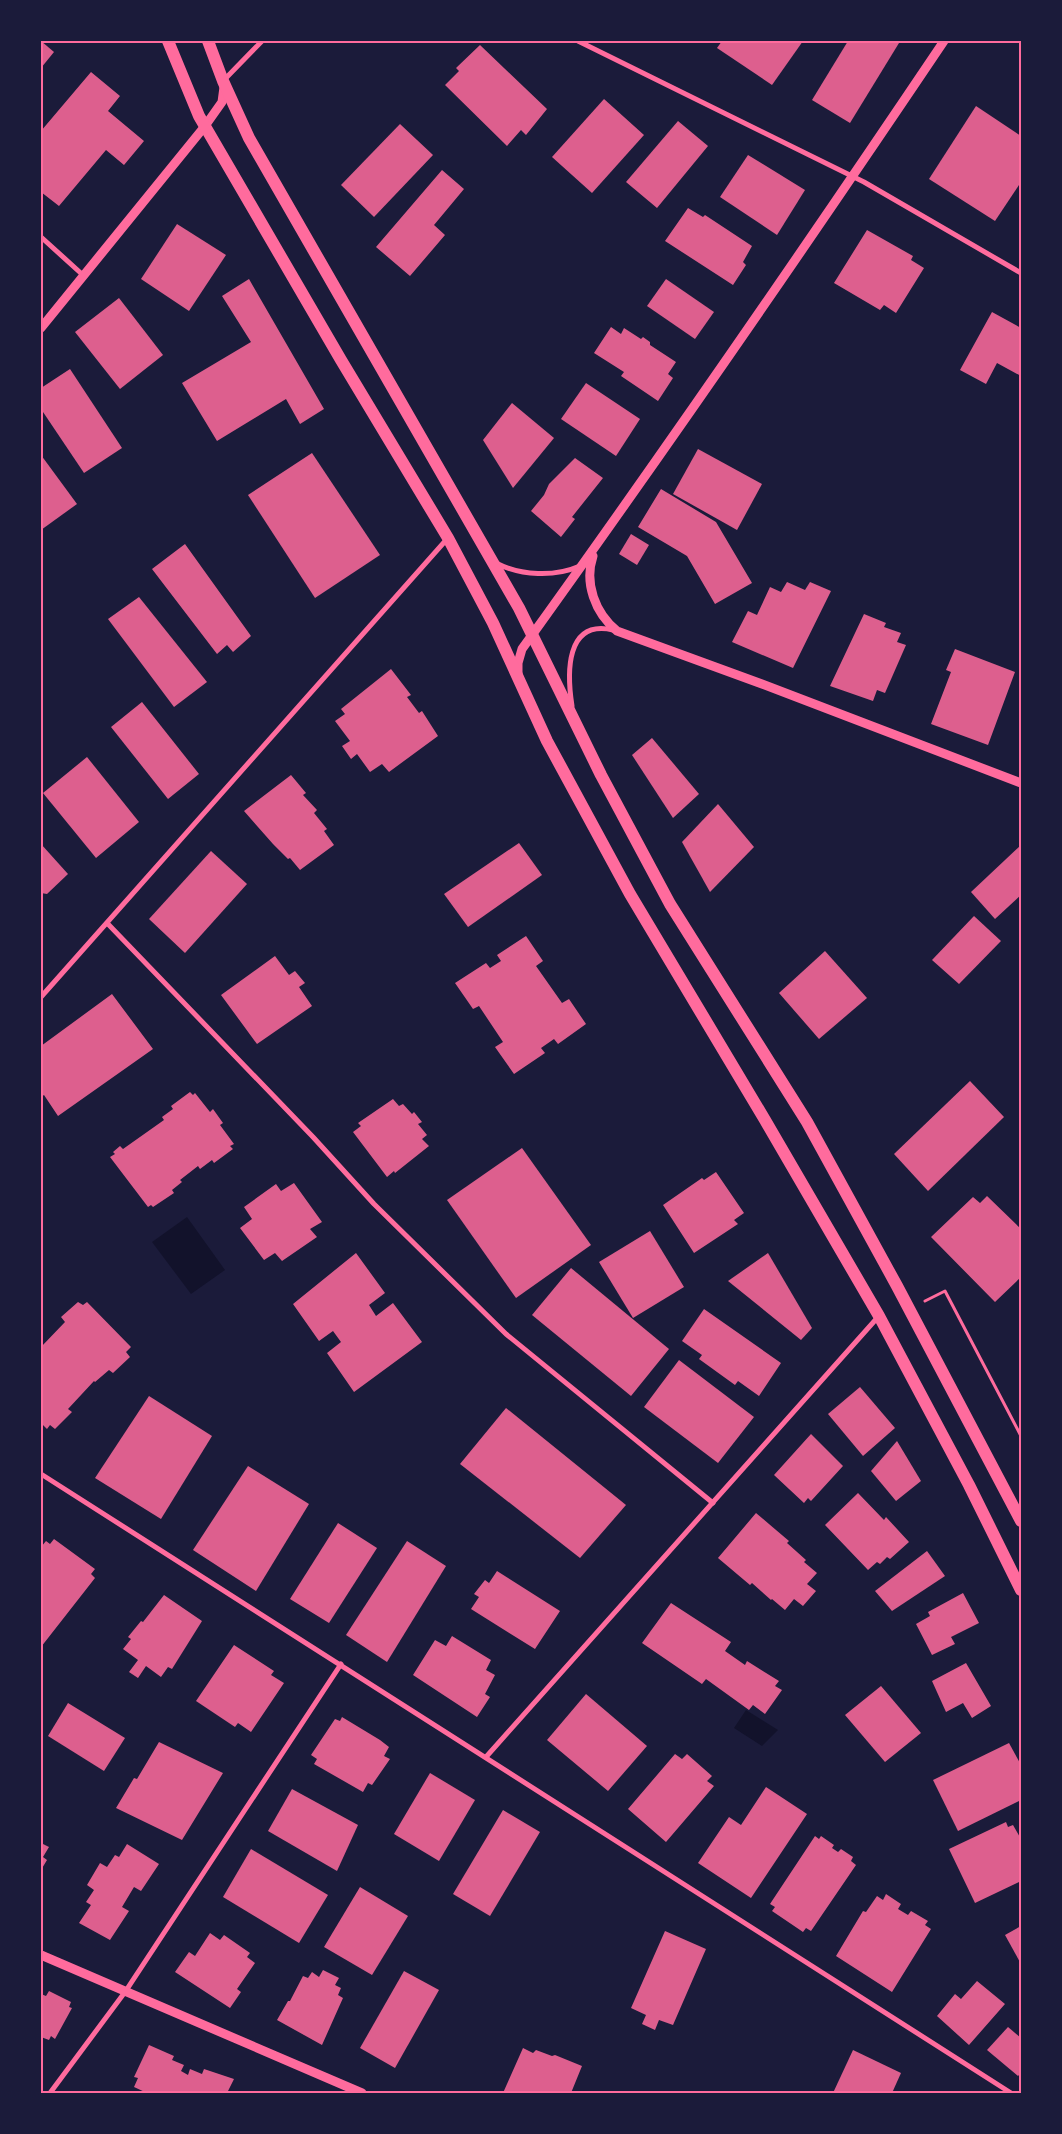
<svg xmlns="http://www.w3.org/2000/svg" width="1062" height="2134" font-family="'Roboto Serif',serif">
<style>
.water{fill:#12122b}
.building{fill:#dd5f8e}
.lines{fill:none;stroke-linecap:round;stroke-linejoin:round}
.path{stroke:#ff6b9d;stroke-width:3}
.minor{stroke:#ff6b9d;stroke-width:5}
.tertiary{stroke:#ff6b9d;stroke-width:9}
.primary{stroke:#ff6b9d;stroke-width:12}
.neatline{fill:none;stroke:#ff6b9d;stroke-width:2}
</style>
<rect width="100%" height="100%" fill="#1b1b3a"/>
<g class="water">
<polygon points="187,1217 225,1270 191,1294 152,1242"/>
<polygon points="746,1710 778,1730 762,1746 734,1728"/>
</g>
<g class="building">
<polygon points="41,41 54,52 41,68"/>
<polygon points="722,41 803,41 772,85 717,48"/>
<polygon points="848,41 896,41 899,43 850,123 812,100"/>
<polygon points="480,45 547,109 526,135 521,130 507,146 445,85 459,71 456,68"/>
<polygon points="91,72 120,96 108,111 144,141 124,165 106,150 59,206 41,192 41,131"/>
<polygon points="604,99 644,135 592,193 552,157"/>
<polygon points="976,106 1021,136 1021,182 995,221 929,179"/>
<polygon points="678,121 708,146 657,208 626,182"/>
<polygon points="400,124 433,155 374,217 341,185"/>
<polygon points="748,155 805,190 777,235 720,197"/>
<polygon points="442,170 464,189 434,225 445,235 410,276 376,247"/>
<polygon points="688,208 703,217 705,215 752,246 743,262 746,265 733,285 665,241"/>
<polygon points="177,224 226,255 189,311 141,279"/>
<polygon points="867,230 913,256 911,260 924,268 896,313 884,305 880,310 834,283"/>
<polygon points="249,279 324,409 300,424 286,399 217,441 182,383 251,342 222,296"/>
<polygon points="666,279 714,312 695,339 647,306"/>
<polygon points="119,298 163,355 120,389 75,332"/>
<polygon points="992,312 1021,328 1021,376 997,363 986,384 960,370"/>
<polygon points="611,327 621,334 624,328 641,339 643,337 650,342 650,345 676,362 668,374 673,378 658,401 621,376 624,372 594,353"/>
<polygon points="70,369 122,448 84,473 41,409 41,388"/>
<polygon points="586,383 640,419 616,456 561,419"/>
<polygon points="512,403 554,438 513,488 483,440"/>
<polygon points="698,449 762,484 737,530 673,494"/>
<polygon points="312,453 380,555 315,598 248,495"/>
<polygon points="41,455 77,504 41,530"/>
<polygon points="575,458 603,478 572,517 575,519 561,537 531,511 544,495 549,484"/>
<polygon points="661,489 716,522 752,583 715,604 687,556 638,527"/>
<polygon points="631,534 649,545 637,565 619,554"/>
<polygon points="185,544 251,636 233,652 227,645 217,654 152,569"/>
<polygon points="787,582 805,590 810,582 831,591 793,668 732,642 748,611 757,615 770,587 781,592"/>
<polygon points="139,597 207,682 174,707 108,619"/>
<polygon points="864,614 886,623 884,627 901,633 897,642 906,645 885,693 877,690 873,701 830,686"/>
<polygon points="955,649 1015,672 988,745 931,724 951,672 946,670"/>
<polygon points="391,669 411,695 407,697 419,713 422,711 438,736 389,772 382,764 370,772 357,754 351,759 342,746 350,741 335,721 345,714 341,709"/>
<polygon points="142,702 199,774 168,799 111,727"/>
<polygon points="652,738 699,794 673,818 632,755"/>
<polygon points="87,757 139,822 96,858 43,793"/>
<polygon points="291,775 306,793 303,795 317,810 314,813 327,829 324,831 334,845 300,870 290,858 288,859 273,844 244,811"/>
<polygon points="718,804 754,847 710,892 682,842"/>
<polygon points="519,843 542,875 468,927 444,894"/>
<polygon points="41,844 68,874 47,894 41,893"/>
<polygon points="1021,845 1021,895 995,919 971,892"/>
<polygon points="211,851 247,884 185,953 149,919"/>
<polygon points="974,916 1001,941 959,984 932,960"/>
<polygon points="526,936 543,961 536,966 562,1003 569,999 586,1024 558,1044 554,1039 541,1048 545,1053 514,1074 495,1047 503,1042 479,1006 473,1009 455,983 486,963 490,968 501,961 497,955"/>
<polygon points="825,951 867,998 819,1039 779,993"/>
<polygon points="275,956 289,975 295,971 305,983 299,987 312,1006 257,1044 221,995"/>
<polygon points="112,994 153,1049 58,1116 44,1095 41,1097 41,1046"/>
<polygon points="970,1081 1004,1117 928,1191 894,1154"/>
<polygon points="190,1092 193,1095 195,1093 210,1112 213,1109 223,1123 220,1125 234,1144 230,1146 233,1149 214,1163 212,1160 200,1169 198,1166 180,1180 182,1182 172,1190 174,1193 153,1207 151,1205 148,1207 110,1157 115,1154 113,1152 120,1146 123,1149 164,1120 162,1117 173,1109 171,1106"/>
<polygon points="393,1099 399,1106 403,1104 412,1114 414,1112 422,1122 418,1124 427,1135 422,1139 429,1146 395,1173 394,1171 387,1177 353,1132 361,1126 358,1123"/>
<polygon points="522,1148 591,1245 516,1298 447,1200"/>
<polygon points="716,1172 744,1213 734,1220 738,1224 694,1253 663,1205 702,1178 704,1180"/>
<polygon points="294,1183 322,1222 310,1229 317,1237 282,1261 275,1253 264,1260 240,1228 252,1219 244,1207 276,1184 281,1191"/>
<polygon points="987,1196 1021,1229 1021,1277 995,1302 931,1237 973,1197 980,1203"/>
<polygon points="650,1231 684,1287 633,1318 599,1262"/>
<polygon points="356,1253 385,1293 369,1305 376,1316 393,1303 422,1342 354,1392 327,1353 341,1342 333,1331 319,1341 293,1304"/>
<polygon points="768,1253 812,1328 801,1340 728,1281"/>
<polygon points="571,1268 669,1349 631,1396 532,1315"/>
<polygon points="78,1302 83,1305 87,1302 131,1347 126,1352 130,1357 113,1373 109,1370 95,1382 94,1381 68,1409 72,1412 55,1429 50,1425 47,1429 41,1423 41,1347 65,1322 61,1317"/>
<polygon points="704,1309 781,1363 759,1396 738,1381 735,1385 699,1359 702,1355 682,1341"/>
<polygon points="679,1360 754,1417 718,1463 644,1407"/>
<polygon points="860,1387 895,1428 863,1456 828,1414"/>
<polygon points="149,1396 212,1436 161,1519 95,1478"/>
<polygon points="506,1408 626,1505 580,1558 460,1464"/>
<polygon points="811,1434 843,1466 811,1501 808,1498 804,1503 774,1475"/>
<polygon points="897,1441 921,1481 896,1501 871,1471"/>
<polygon points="248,1466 309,1504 256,1591 193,1550"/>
<polygon points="858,1493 884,1520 886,1517 909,1542 890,1559 887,1557 880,1564 877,1562 868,1570 825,1525"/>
<polygon points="756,1513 789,1541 787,1543 806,1560 804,1562 817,1573 807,1584 816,1591 803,1606 794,1599 785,1610 772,1599 771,1600 752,1583 750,1585 718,1558"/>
<polygon points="338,1523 377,1548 329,1623 290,1599"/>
<polygon points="54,1539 95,1569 91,1574 95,1578 41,1647 41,1547 46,1541 50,1544"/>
<polygon points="407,1541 446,1566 387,1662 346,1635"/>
<polygon points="927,1551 945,1576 892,1611 875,1591"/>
<polygon points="497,1571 560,1611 535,1649 471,1609 479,1597 474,1594 485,1580 489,1583"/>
<polygon points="963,1593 979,1623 951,1637 955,1644 932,1655 916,1624 930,1616 928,1612"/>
<polygon points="164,1595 202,1621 172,1669 168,1667 161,1677 146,1666 138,1678 129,1672 138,1660 123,1649 131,1639 128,1637 141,1621 143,1622"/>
<polygon points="671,1603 731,1642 725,1651 745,1665 747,1661 779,1681 775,1686 782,1690 765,1714 753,1705 749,1710 706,1679 702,1684 642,1643"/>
<polygon points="452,1636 491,1660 486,1670 495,1675 485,1694 490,1697 477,1717 413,1675 435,1640 446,1646"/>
<polygon points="234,1645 274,1671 271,1675 284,1683 251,1732 238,1723 235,1727 196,1701"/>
<polygon points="966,1663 991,1706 972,1718 963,1703 946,1712 932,1681"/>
<polygon points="881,1686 921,1733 885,1762 845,1715"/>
<polygon points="586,1694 647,1746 608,1791 547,1740"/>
<polygon points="68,1703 125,1738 104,1771 48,1736"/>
<polygon points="342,1717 380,1740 389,1747 384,1756 390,1759 372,1785 368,1783 363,1792 314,1764 317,1759 311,1755 335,1719 340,1721"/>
<polygon points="159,1742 223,1773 182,1840 116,1808 134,1778 137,1779"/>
<polygon points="1009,1743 1021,1765 1021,1800 958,1831 933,1780"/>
<polygon points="675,1754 682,1759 687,1754 712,1776 707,1781 714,1786 666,1842 628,1809"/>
<polygon points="430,1773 475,1800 439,1861 394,1834"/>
<polygon points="766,1787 807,1814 751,1898 698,1863 729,1817 741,1825"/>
<polygon points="292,1789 358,1825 337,1871 268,1831"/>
<polygon points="503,1810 540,1832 490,1916 453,1894"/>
<polygon points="1006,1822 1008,1827 1013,1825 1021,1839 1021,1881 975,1903 949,1849"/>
<polygon points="815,1836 819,1839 821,1836 834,1845 832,1848 838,1852 841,1849 853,1857 851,1861 856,1865 811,1931 806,1928 803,1932 772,1911 775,1907 770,1904"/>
<polygon points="41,1843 49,1847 43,1857 47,1860 41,1870"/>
<polygon points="127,1844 159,1864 141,1891 134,1887 122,1907 129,1911 110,1940 79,1923 91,1905 86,1902 94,1890 87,1885 100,1863 107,1867 115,1855 119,1857"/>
<polygon points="251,1849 328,1895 299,1943 223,1897"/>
<polygon points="360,1887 408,1916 372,1975 324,1947"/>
<polygon points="886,1894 901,1904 898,1909 908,1915 911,1911 928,1921 925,1925 931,1929 892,1992 836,1956 863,1911 866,1912 877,1896 883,1900"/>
<polygon points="1021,1926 1021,1964 1005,1935"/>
<polygon points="665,1931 706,1949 673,2025 659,2020 655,2030 642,2024 646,2015 631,2008"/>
<polygon points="210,1933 220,1940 224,1935 250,1953 247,1957 255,1963 237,1989 241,1992 230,2008 175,1972 189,1952 195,1956"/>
<polygon points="323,1970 339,1978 335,1985 341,1988 338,1995 343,1998 322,2045 277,2020 288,2001 290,2001 303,1976 308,1978 312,1972 319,1977"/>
<polygon points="404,1971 439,1990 395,2068 360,2048"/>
<polygon points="977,1981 1005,2004 969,2045 937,2016 955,1994 961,1999"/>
<polygon points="49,1991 71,2002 69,2007 72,2008 55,2039 51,2036 49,2040 41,2037 41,1994 46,1996"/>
<polygon points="1008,2027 1021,2038 1021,2073 1018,2076 987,2050"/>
<polygon points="149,2045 174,2056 172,2060 184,2065 181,2071 188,2075 190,2069 202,2074 204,2069 234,2079 227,2093 147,2093 134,2087 138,2078 134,2077"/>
<polygon points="523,2048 533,2053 536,2050 552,2056 555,2055 582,2066 571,2093 503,2093"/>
<polygon points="853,2050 901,2073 892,2093 833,2093"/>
</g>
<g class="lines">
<polyline class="path" points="925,1301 945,1291 1021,1436"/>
<g class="minor">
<polyline points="578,41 864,182 1021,273"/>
<polyline points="224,80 262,41"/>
<polyline points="41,237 84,276"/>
<path d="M496,563C521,576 555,577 580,566"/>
<path d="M572,706C567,674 565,619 613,630"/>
<polyline points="108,924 313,1137 374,1204 506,1334 713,1503"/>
<polyline points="41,997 447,539"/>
<polyline points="41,1474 1011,2093"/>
<polyline points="486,1757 878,1317"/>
<polyline points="50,2093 125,1992 341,1664"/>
</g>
<g class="tertiary">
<polyline points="41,328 205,126 222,102 224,87"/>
<path d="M593,556C584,583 595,613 617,631L762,684L1021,783"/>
<path d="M518,674V663L522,649C666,449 806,246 944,41"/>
<polyline points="41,1955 362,2093"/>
</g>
<g class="primary">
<polyline points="168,41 199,116 341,360 448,538 493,623 547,741 630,894 765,1120 879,1316 969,1485 1021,1590"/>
<polyline points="208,41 223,81 249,138 519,608 601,775 670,904 807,1122 897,1286 1021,1521"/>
</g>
</g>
<rect width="1062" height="2134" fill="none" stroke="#1b1b3a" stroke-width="85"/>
<rect x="42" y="42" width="978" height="2050" class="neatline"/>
</svg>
